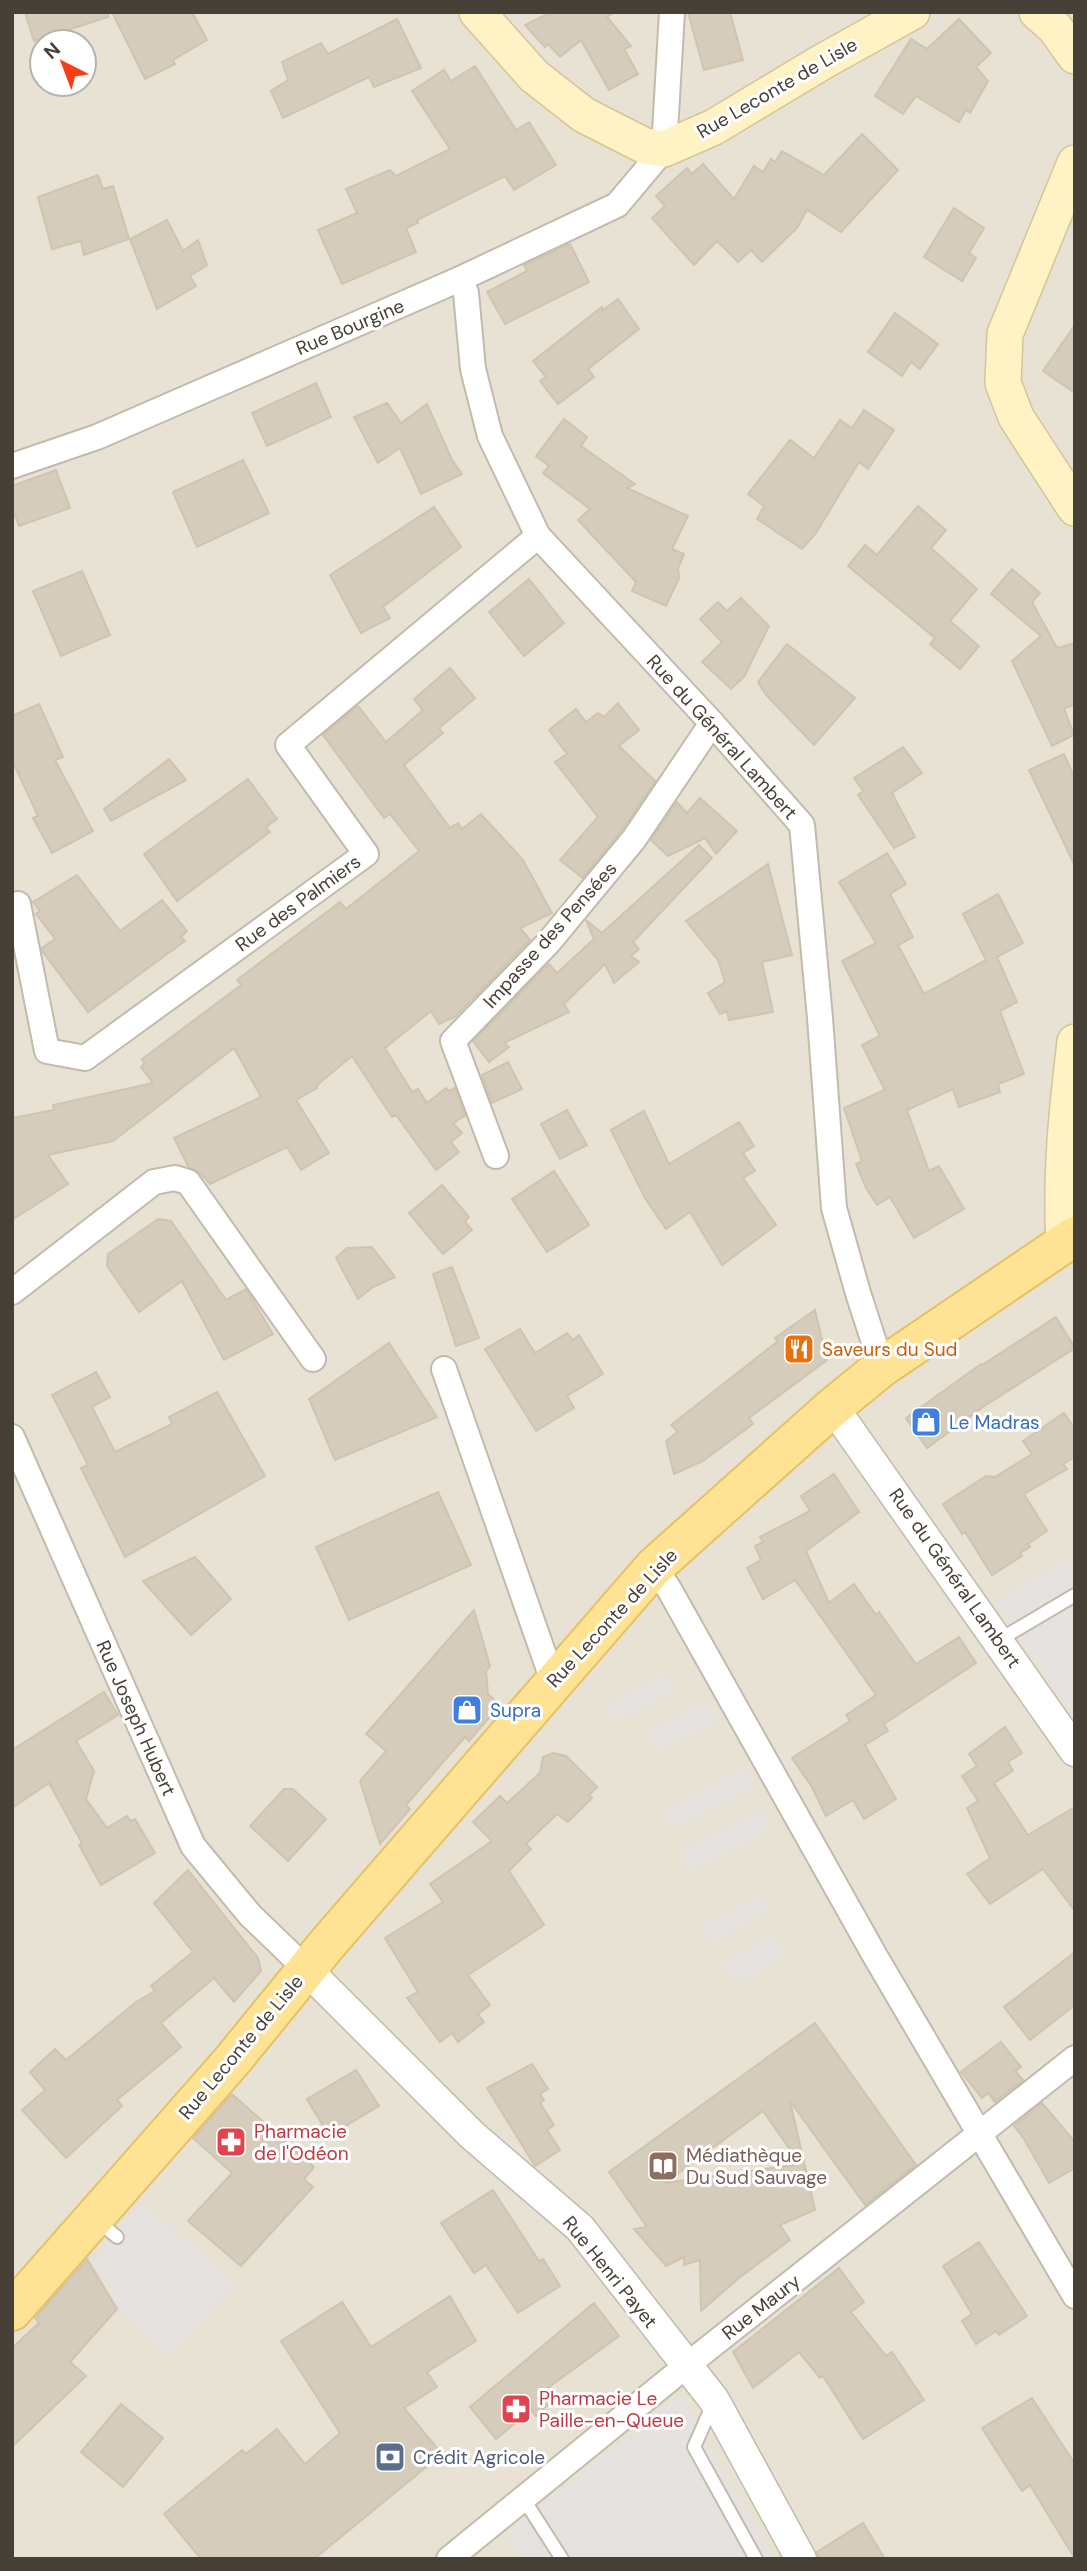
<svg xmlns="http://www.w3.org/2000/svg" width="1087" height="2571" font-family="'DM Sans',sans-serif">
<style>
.residential{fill:#e8e2d5;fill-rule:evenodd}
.parking{fill:#e5e2df}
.building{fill:#d6ccbc;stroke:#d0c4af;stroke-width:2;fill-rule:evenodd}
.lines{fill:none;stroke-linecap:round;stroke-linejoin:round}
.service-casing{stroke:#c2bbac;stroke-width:16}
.minor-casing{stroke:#c2bbac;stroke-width:28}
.tertiary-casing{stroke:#c2bbac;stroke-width:33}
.secondary-casing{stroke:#d5c596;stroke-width:38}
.primary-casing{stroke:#e6c162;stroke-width:42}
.service{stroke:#fff;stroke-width:12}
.minor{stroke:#fff;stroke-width:24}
.tertiary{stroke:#fff;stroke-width:30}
.secondary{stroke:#fff2c5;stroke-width:35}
.primary{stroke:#ffe394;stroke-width:38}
.labels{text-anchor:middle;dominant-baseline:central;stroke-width:6;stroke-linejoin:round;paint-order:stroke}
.street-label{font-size:19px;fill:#474036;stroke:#fff}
.food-label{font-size:19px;fill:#c56008;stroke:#fff;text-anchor:start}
.shop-label{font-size:19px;fill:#366cbe;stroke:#fff;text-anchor:start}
.health-label{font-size:19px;fill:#be3a42;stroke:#fff;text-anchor:start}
.education-label{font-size:19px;fill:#785e54;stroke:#fff;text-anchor:start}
.service-label{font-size:19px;fill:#4e5e75;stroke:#fff;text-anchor:start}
</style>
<rect width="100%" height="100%" fill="#f4f0e7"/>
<path class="residential" d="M12,12H1075V2559H12ZM42,42H84V84H42Z"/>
<g class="parking">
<polygon points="1075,1554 1075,1715 995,1602"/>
<polygon points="663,1674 675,1691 614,1723 604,1705"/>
<polygon points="708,1700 720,1720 657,1750 647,1731"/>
<polygon points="744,1769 753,1786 670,1830 663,1811"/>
<polygon points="762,1810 768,1831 689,1872 680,1851"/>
<polygon points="759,1895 771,1908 712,1944 701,1927"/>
<polygon points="773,1935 786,1954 746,1980 731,1979 721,1965"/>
<polygon points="142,2203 236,2284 166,2356 117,2306 92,2263"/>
<polygon points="680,2395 774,2559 522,2559 505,2534"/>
</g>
<g class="building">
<polygon points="25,12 108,12 108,17 34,41"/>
<polygon points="112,12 192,12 207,40 173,60 175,64 145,79"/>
<polygon points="552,12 614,12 607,17 631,46 624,49 638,74 609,90 581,40 560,57 548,44 545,47 525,25"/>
<polygon points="688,12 730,12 743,60 704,70"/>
<polygon points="397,19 421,68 374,87 369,77 283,118 271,91 288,80 282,62 321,43 328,54"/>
<polygon points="959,19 991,53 976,67 988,81 970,113 966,110 959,122 916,96 903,114 875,96 911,39 927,49"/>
<polygon points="475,66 516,130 529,122 556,165 514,190 505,176 417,220 418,223 406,228 416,252 342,284 318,230 357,213 346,189 390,170 396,176 450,149 412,91 444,70 451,81"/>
<polygon points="862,134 898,170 841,232 807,210 797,228 762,262 751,250 738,262 717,241 694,265 652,218 665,206 656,196 687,168 692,174 703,164 734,199 754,166 763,172 771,159 775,162 782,151 824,175"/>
<polygon points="98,175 103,189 113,186 129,239 84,255 81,241 52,249 38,197"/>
<polygon points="954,208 984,228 969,253 976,258 962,281 924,257"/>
<polygon points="167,220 183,251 198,240 207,265 190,276 196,286 157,309 130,239"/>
<polygon points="570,244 589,282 505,324 487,292 527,271 524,265"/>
<polygon points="618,299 639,329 588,369 594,377 558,404 540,381 546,377 533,361 602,307 603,310"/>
<polygon points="895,313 938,344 920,369 911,362 902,376 868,352"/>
<polygon points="1075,325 1075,393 1043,371"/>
<polygon points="316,383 331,417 267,446 252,413"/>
<polygon points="387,403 401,423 427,404 452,460 462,474 421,494 400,448 378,463 354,417"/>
<polygon points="864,410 894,430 868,469 859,462 816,533 802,549 757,519 764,506 748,494 790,440 814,458 840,420 852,428"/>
<polygon points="564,419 587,437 581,446 635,484 627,488 688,516 672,549 684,554 678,568 679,578 666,606 632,591 636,582 578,520 590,509 543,473 549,466 536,456"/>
<polygon points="243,460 269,513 197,547 173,492"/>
<polygon points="56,470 70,508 19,526 12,507 12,486"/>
<polygon points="918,506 946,530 931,548 977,589 950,621 979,646 960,669 930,644 935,638 848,566 865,545 877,555"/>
<polygon points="434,507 461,547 383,607 390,618 361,633 330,575"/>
<polygon points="1012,569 1040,593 1032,602 1057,648 1075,643 1075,705 1064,708 1074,735 1052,746 1012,661 1041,636 991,594"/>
<polygon points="82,571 110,635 61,656 33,591"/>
<polygon points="529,579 564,623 524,656 489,612"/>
<polygon points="741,598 769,626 744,677 731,689 702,662 722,642 700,619 718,602 727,611"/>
<polygon points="787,644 855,698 814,745 766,695 758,682"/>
<polygon points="450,668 475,698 439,728 443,733 404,765 450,828 458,823 462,829 481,814 523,860 552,913 520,928 530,940 455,1017 439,1024 431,1011 385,1048 412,1092 418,1089 427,1103 446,1088 449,1091 455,1088 465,1116 453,1123 462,1133 451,1142 459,1152 436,1170 396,1115 392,1117 352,1056 316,1086 317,1088 296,1100 329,1153 301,1170 287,1147 210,1184 200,1173 188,1166 174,1138 261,1097 234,1048 113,1141 48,1155 68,1184 12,1220 12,1118 54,1110 53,1105 153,1083 141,1067 144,1064 142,1059 241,985 237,980 340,902 346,909 419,851 390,814 384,818 323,735 358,706 386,742 423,710 414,699"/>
<polygon points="618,703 639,730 619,746 655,781 622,830 583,878 560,860 598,817 555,762 567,754 549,730 576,709 586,722 598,713 604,717"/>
<polygon points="39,704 63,757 55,760 93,831 52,853 33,818 38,816 12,760 12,716"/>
<polygon points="903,747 922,773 892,793 915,837 894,848 858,795 863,791 854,778"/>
<polygon points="1064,754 1075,779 1075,866 1029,770"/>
<polygon points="169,759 186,780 111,821 104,809"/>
<polygon points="248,779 277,819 266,827 270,832 177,901 144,854"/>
<polygon points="700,798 737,831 716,854 705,838 668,856 651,840 677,802 687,813"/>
<polygon points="699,845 712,858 633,942 639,949 631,956 639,962 614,983 605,964 564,1004 569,1012 504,1043 509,1047 489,1062 473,1041 549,964 557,973 594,939 586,920 602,933"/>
<polygon points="887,853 906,884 890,894 913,937 898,945 924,994 986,960 963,914 998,894 1023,943 997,957 1017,1002 1000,1011 1024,1074 998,1084 1000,1092 959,1107 953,1089 907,1110 929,1171 939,1166 964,1209 914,1238 890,1197 877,1205 866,1188 856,1164 862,1161 844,1108 885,1090 862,1045 880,1036 842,961 876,943 839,882"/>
<polygon points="768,864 792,955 762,962 773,1012 729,1020 727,1011 720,1014 708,993 725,982 718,960 686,921"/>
<polygon points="77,875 120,931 162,900 187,931 181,937 185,941 88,1012 43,952 42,948 55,939 36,914 40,911 33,902"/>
<polygon points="508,1062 522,1089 492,1103 482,1075"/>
<polygon points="567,1110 587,1145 560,1159 541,1124"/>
<polygon points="644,1111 669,1164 739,1122 754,1146 743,1153 755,1171 743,1178 776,1225 722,1265 690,1212 666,1229 645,1198 611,1130"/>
<polygon points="554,1171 589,1225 547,1252 512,1199"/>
<polygon points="442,1185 469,1217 465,1222 472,1230 443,1254 409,1213"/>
<polygon points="158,1219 171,1221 226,1300 246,1289 273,1334 224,1360 182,1281 139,1312 107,1266 108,1254"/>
<polygon points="372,1247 395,1277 373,1287 358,1299 336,1258 347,1248"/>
<polygon points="452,1267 479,1338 456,1346 433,1274"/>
<polygon points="815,1310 827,1360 749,1418 753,1424 703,1461 674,1474 666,1441 678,1432 671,1425 778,1341 775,1338"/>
<polygon points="1056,1317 1075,1348 986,1405 927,1448 906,1418 981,1364 982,1365"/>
<polygon points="520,1329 535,1353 567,1333 573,1340 579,1335 603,1374 567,1396 574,1408 536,1431 485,1349"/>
<polygon points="389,1343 437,1417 335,1460 309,1399"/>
<polygon points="96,1372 110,1397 92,1407 115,1452 172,1424 169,1417 217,1392 265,1476 125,1557 81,1468 88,1465 52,1395"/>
<polygon points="1064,1413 1075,1429 1075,1457 1063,1464 1067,1469 1024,1494 1047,1531 1028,1544 1030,1547 1020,1553 1022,1556 992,1575 965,1532 962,1534 943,1504 986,1476 995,1477 1032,1454 1023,1441"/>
<polygon points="834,1474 859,1512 806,1551 829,1603 854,1584 876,1615 879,1612 916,1664 959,1637 976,1663 884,1724 888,1731 865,1745 896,1799 864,1819 853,1800 826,1816 812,1787 792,1758 850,1721 846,1715 876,1695 795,1580 763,1599 747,1568 761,1560 755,1546 763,1542 760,1537 810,1511 801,1496"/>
<polygon points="438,1492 471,1565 349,1620 316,1547"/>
<polygon points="195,1557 231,1599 191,1635 143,1581"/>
<polygon points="474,1610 490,1666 486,1671 488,1694 500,1705 469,1741 465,1737 406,1805 410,1809 380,1844 360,1781 386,1751 366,1734"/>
<polygon points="104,1692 118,1715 76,1741 94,1771 86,1799 107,1828 127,1816 131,1821 135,1819 155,1853 101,1885 79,1845 82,1843 49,1783 12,1808 12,1750"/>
<polygon points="1005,1727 1022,1753 1008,1762 1013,1771 994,1783 1028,1835 1075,1807 1075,1911 1043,1869 990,1904 967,1874 990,1858 967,1808 978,1801 962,1776 977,1766 969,1754"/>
<polygon points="553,1753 566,1756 597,1787 589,1795 592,1798 568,1822 557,1814 526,1844 531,1849 509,1871 544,1925 468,1975 490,2005 478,2014 484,2022 458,2042 452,2033 440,2042 407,1998 418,1992 385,1938 443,1902 430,1884 492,1841 473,1822 500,1796 507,1803 540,1773 543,1757"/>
<polygon points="284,1789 293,1789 326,1819 288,1861 250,1826"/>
<polygon points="188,1870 258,1958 261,1971 234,2002 214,1978 161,2023 181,2047 117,2100 122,2106 66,2158 22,2110 45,2090 30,2072 55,2049 66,2060 136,2002 155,1991 151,1986 193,1952 154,1903"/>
<polygon points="1075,1952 1075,2005 1030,2040 1004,2007"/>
<path d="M815,2023L916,2165L865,2205L790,2101L815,2210L780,2225L790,2240L739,2278L701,2311L700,2260L684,2265V2257L666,2266L634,2229L647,2227L609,2172ZM763,2111L800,2164L665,2183Z"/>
<polygon points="1001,2042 1021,2067 1015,2071 1023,2080 995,2102 988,2093 982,2098 961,2072"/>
<polygon points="532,2064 548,2089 540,2094 544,2100 540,2103 554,2125 547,2130 560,2150 535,2166 487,2088"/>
<polygon points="356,2070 379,2106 329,2136 307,2099"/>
<polygon points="232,2094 314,2167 304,2179 313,2187 241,2266 188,2221 232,2173 193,2138"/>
<polygon points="1042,2103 1075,2142 1075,2168 1049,2183 1024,2139 1014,2126"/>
<polygon points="493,2190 539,2261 543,2259 560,2286 518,2313 486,2265 474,2273 441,2223"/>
<polygon points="979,2242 1027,2316 999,2335 996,2331 976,2344 962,2321 972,2314 943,2266"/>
<polygon points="87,2259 117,2309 70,2362 86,2376 12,2447 12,2348 39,2323 35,2318"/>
<polygon points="839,2268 864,2302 851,2312 886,2356 892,2352 924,2400 863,2439 823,2376 820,2378 799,2352 753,2388 733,2352"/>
<polygon points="450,2296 476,2341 427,2372 437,2387 404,2408 442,2454 314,2559 201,2559 164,2514 242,2450 246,2454 277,2429 305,2464 340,2433 281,2341 342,2302 371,2347"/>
<polygon points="594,2303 619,2336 545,2390 553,2400 536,2416 531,2410 496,2439 470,2407"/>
<polygon points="1032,2398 1075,2464 1075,2559 1030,2485 1022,2491 982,2428"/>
<polygon points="121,2404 163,2438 123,2487 81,2452"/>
<polygon points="863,2523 885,2559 818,2559 817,2552"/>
</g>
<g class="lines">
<g class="service-casing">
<g id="service">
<polyline points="999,1640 1075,1595"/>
<polyline points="98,2221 117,2237"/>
<polyline points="713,2404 694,2447 756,2559"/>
<polyline points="523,2498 562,2559"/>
</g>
</g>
<g class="minor-casing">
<g id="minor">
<polyline points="460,279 466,293 473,369 490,436 538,536 712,723 802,825 820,1018 834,1208 858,1293 882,1367"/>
<polyline points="12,466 97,437 460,279 617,205 664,149 672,12"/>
<polyline points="12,906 18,904 47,1051 85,1058 366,854 288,745 538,536"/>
<polyline points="496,1156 453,1041 548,943 634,839 712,723"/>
<polyline points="12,1292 154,1182 175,1178 188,1182 313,1359"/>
<polyline points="444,1369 553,1681"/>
<polyline points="12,1437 193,1846 250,1915 306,1969"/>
<polyline points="654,1567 669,1589 875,1956 1075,2296"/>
<polyline points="449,2559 686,2366 1075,2058"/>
</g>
</g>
<g class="tertiary-casing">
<g id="tertiary">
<polyline points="833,1407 1075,1751"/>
<polyline points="306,1969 472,2135 580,2228 714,2400 801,2559"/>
</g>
</g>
<g class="secondary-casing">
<g id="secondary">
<polyline points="477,12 534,76 584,115 645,146 664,149 714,127 822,62 912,12"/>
<polyline points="1037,12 1055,28 1075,56"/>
<polyline points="1075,163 1005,334 1003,383 1016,417 1075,508"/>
<path d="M1064,1242C1060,1175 1067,1109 1075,1042"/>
</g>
</g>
<g class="primary-casing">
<polyline id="primary" points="12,2311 231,2062 328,1943 654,1567 833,1407 882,1367 1075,1236"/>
</g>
<use href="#service" class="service"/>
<use href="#minor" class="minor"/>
<use href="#tertiary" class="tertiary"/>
<use href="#secondary" class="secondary"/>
<use href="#primary" class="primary"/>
</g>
<defs>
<g id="restaurant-square" transform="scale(1.575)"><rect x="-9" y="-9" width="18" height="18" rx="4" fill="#e8710a" stroke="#fff"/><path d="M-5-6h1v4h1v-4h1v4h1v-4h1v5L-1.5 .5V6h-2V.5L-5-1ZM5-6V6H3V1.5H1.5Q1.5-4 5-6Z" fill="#fff"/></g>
<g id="shop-square" transform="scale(1.575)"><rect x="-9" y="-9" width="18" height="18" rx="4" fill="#3f7fe0" stroke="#fff"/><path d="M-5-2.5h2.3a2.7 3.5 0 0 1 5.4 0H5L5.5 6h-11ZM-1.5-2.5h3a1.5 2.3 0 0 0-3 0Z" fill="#fff"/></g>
<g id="pharmacy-square" transform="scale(1.575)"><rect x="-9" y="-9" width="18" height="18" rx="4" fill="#e0444e" stroke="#fff"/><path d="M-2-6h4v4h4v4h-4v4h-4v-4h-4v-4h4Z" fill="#fff"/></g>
<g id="library-square" transform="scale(1.575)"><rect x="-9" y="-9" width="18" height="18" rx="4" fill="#8d6e63" stroke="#fff"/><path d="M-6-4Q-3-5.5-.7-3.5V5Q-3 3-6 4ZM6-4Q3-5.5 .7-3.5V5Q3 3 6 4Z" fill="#fff"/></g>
<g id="bank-square" transform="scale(1.575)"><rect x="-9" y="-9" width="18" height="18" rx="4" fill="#5c6f8a" stroke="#fff"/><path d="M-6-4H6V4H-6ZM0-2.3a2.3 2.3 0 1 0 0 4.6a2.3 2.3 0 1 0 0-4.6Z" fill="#fff"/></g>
</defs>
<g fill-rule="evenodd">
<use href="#restaurant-square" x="799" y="1349"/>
<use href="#shop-square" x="926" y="1422"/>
<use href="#shop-square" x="467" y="1710"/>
<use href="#pharmacy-square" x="231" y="2142"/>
<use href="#library-square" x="663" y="2166"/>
<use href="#pharmacy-square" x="516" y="2409"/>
<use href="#bank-square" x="390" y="2457"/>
</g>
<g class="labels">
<g class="street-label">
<text transform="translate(777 88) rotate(-30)">Rue Leconte de Lisle</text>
<text transform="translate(350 327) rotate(-23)">Rue Bourgine</text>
<text transform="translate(722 737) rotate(48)">Rue du Général Lambert</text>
<text transform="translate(298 903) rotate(-36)">Rue des Palmiers</text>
<text transform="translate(550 935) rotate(-48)">Impasse des Pensées</text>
<text transform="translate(955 1578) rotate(55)">Rue du Général Lambert</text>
<text transform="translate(612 1618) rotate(-47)">Rue Leconte de Lisle</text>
<text transform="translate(136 1718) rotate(66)">Rue Joseph Hubert</text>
<text transform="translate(241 2047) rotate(-50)">Rue Leconte de Lisle</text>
<text transform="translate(610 2272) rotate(51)">Rue Henri Payet</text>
<text transform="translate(761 2307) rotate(-38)">Rue Maury</text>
</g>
<g class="food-label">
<text x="822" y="1349">Saveurs du Sud</text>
</g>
<g class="shop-label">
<text x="949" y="1422">Le Madras</text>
<text x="490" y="1710">Supra</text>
</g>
<g class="health-label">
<text x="254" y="2131">Pharmacie<tspan x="254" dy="22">de l'Odéon</tspan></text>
<text x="539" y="2398">Pharmacie Le<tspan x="539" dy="22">Paille-en-Queue</tspan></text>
</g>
<g class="education-label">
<text x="686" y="2155">Médiathèque<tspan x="686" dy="22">Du Sud Sauvage</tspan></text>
</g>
<g class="service-label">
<text x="413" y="2457">Crédit Agricole</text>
</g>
</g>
<rect width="1087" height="2571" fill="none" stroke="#474036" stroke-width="28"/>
<g transform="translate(63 63) rotate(318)"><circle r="33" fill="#ffffff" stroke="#b5b3af" stroke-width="2"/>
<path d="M0-5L12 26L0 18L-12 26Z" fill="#fe3c13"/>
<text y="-10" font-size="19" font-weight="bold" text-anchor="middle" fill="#474036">N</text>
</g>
</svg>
